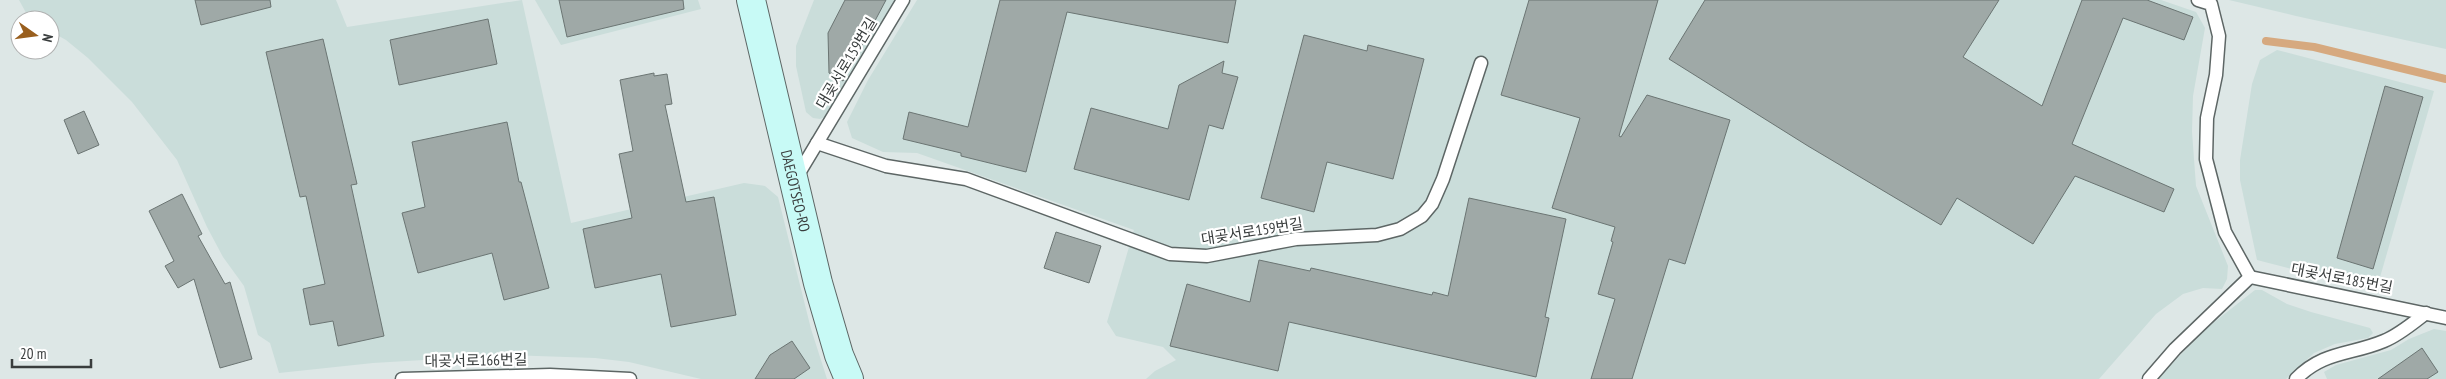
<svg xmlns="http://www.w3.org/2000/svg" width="2446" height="379" font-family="'PT Sans Narrow','Noto Sans KR',sans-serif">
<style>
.built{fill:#caddda}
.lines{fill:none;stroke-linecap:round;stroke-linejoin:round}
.stream{stroke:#d6a97f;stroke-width:8}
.building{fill:#9fa9a7;stroke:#6b7573}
.lane-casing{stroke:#5d6665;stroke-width:15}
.secondary-casing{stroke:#5d6665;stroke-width:30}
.lane{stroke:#fff;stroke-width:12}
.secondary{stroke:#c8faf6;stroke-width:28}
.labels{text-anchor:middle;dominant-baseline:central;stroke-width:4.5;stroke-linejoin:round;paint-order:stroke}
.street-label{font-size:15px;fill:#393d3d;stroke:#fff}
</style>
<rect width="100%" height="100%" fill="#dde7e6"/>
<g class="built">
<polygon points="19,0 336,0 347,27 522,0 571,223 744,183 765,186 778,197 811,329 827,379 701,379 629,362 595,358 507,355 373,363 279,373 270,343 258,335 244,286 223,257 207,227 177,160 132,102 88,58 66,40 50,31 50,20 30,20"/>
<polygon points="535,0 698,0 701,9 561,45"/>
<polygon points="814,0 895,0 828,116 820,119 813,118 806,112 796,66 796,46"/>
<polygon points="917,0 2161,0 2196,12 2205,28 2193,96 2192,132 2196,186 2228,266 2227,279 2222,289 2203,288 2183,294 2156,314 2099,379 1146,379 1155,371 1176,360 1163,347 1116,336 1107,322 1134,230 917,153 883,152 852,138 847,122 868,80"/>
<polygon points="2229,0 2446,0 2446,49 2296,16"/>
<polygon points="2277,50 2434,91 2376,291 2257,260 2240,180 2240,160 2252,84 2260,60"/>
<polygon points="2255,290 2262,290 2287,304 2311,312 2370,328 2373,333 2368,338 2335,344 2314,353 2286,379 2157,379 2208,327"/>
<polygon points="2434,329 2446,331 2446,379 2327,379 2324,372 2336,365 2391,350 2409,339"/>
</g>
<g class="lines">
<polyline class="stream" points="2266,41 2314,47 2446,79"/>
</g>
<g class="building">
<polygon points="195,0 270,0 271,7 201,25"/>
<polygon points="559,0 683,0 684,9 567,37"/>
<polygon points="845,0 886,0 843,81 829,73 828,33"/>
<polygon points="1000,0 1236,0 1228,43 1067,12 1026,172 961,156 961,153 903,139 909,112 968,127"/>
<polygon points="1529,0 1658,0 1619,136 1621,137 1647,95 1730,120 1685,264 1669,259 1632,379 1591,379 1615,299 1598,294 1613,242 1611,241 1615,227 1552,208 1580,118 1501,95"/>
<polygon points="1705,0 1999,0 1963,57 2042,106 2082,0 2147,0 2193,17 2184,40 2123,18 2072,144 2174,189 2164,212 2075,176 2033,244 1957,198 1941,225 1808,146 1669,59"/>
<polygon points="488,19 497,64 399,85 390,40"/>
<polygon points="1304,35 1367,51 1368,45 1424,59 1393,179 1327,162 1314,212 1261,198"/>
<polygon points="323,39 357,184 351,185 384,336 338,346 333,321 310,325 303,289 325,284 306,196 300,197 266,52"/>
<polygon points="1224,61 1222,73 1238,77 1223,129 1209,125 1189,200 1074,169 1091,108 1168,129 1179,85"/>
<polygon points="654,73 654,76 667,74 672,104 665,105 686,202 714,197 736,315 671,327 661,274 595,288 583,229 632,218 619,154 633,151 620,80"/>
<polygon points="2385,86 2423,97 2373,269 2337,258"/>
<polygon points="84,111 99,145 78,154 64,120"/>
<polygon points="507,122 519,182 521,182 549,288 504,300 492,253 418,273 402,213 425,207 412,142"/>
<polygon points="182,194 202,234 198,236 225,284 230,282 252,359 220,368 194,279 178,288 165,266 174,261 149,211"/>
<polygon points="1469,198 1566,219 1545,317 1549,318 1536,377 1289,322 1278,371 1170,346 1187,284 1250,302 1259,260 1310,271 1311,268 1432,295 1433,292 1448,296"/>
<polygon points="1056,232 1101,246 1089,283 1044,268"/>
<polygon points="792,341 810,368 794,379 755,379 770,355"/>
<polygon points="2422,348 2438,372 2427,379 2378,379"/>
</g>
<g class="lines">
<g class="lane-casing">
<g id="lane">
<polyline points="817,143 886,166 966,179 1170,254 1207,256 1296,239 1377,235 1400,229 1422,216 1432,204 1443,179 1481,63"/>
<polyline points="796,178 903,0"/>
<polyline points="2250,277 2446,318"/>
<polyline points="402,379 550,375 630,379"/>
<polyline points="2149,379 2175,349 2250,277 2225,232 2206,159 2207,118 2216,75 2219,36 2211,4 2198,0"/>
<path d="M2296,379C2323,351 2351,355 2384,341C2399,335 2413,323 2426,313"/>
</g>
</g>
<g class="secondary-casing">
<g id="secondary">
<path id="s1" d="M751,0L818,283L839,355L849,379"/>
</g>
</g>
<use href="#lane" class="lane"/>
<use href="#secondary" class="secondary"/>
</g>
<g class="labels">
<g class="street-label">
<text transform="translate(846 63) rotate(-59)">대곶서로159번길</text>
<text stroke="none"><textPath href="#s1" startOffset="196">DAEGOTSEO-RO</textPath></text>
<text transform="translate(1252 231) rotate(-9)">대곶서로159번길</text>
<text transform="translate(2342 278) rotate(11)">대곶서로185번길</text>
<text transform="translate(476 360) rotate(-1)">대곶서로166번길</text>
</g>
</g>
<g transform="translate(35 35) rotate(104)"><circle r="24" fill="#ffffff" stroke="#b0b1b1"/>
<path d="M0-4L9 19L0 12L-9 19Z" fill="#995f1e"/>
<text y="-8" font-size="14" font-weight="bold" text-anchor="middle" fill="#393d3d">N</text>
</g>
<path d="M12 359v8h79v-8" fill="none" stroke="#393d3d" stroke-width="2.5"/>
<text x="20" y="359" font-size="15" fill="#393d3d" stroke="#ffffff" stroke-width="4" paint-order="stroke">20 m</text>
</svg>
